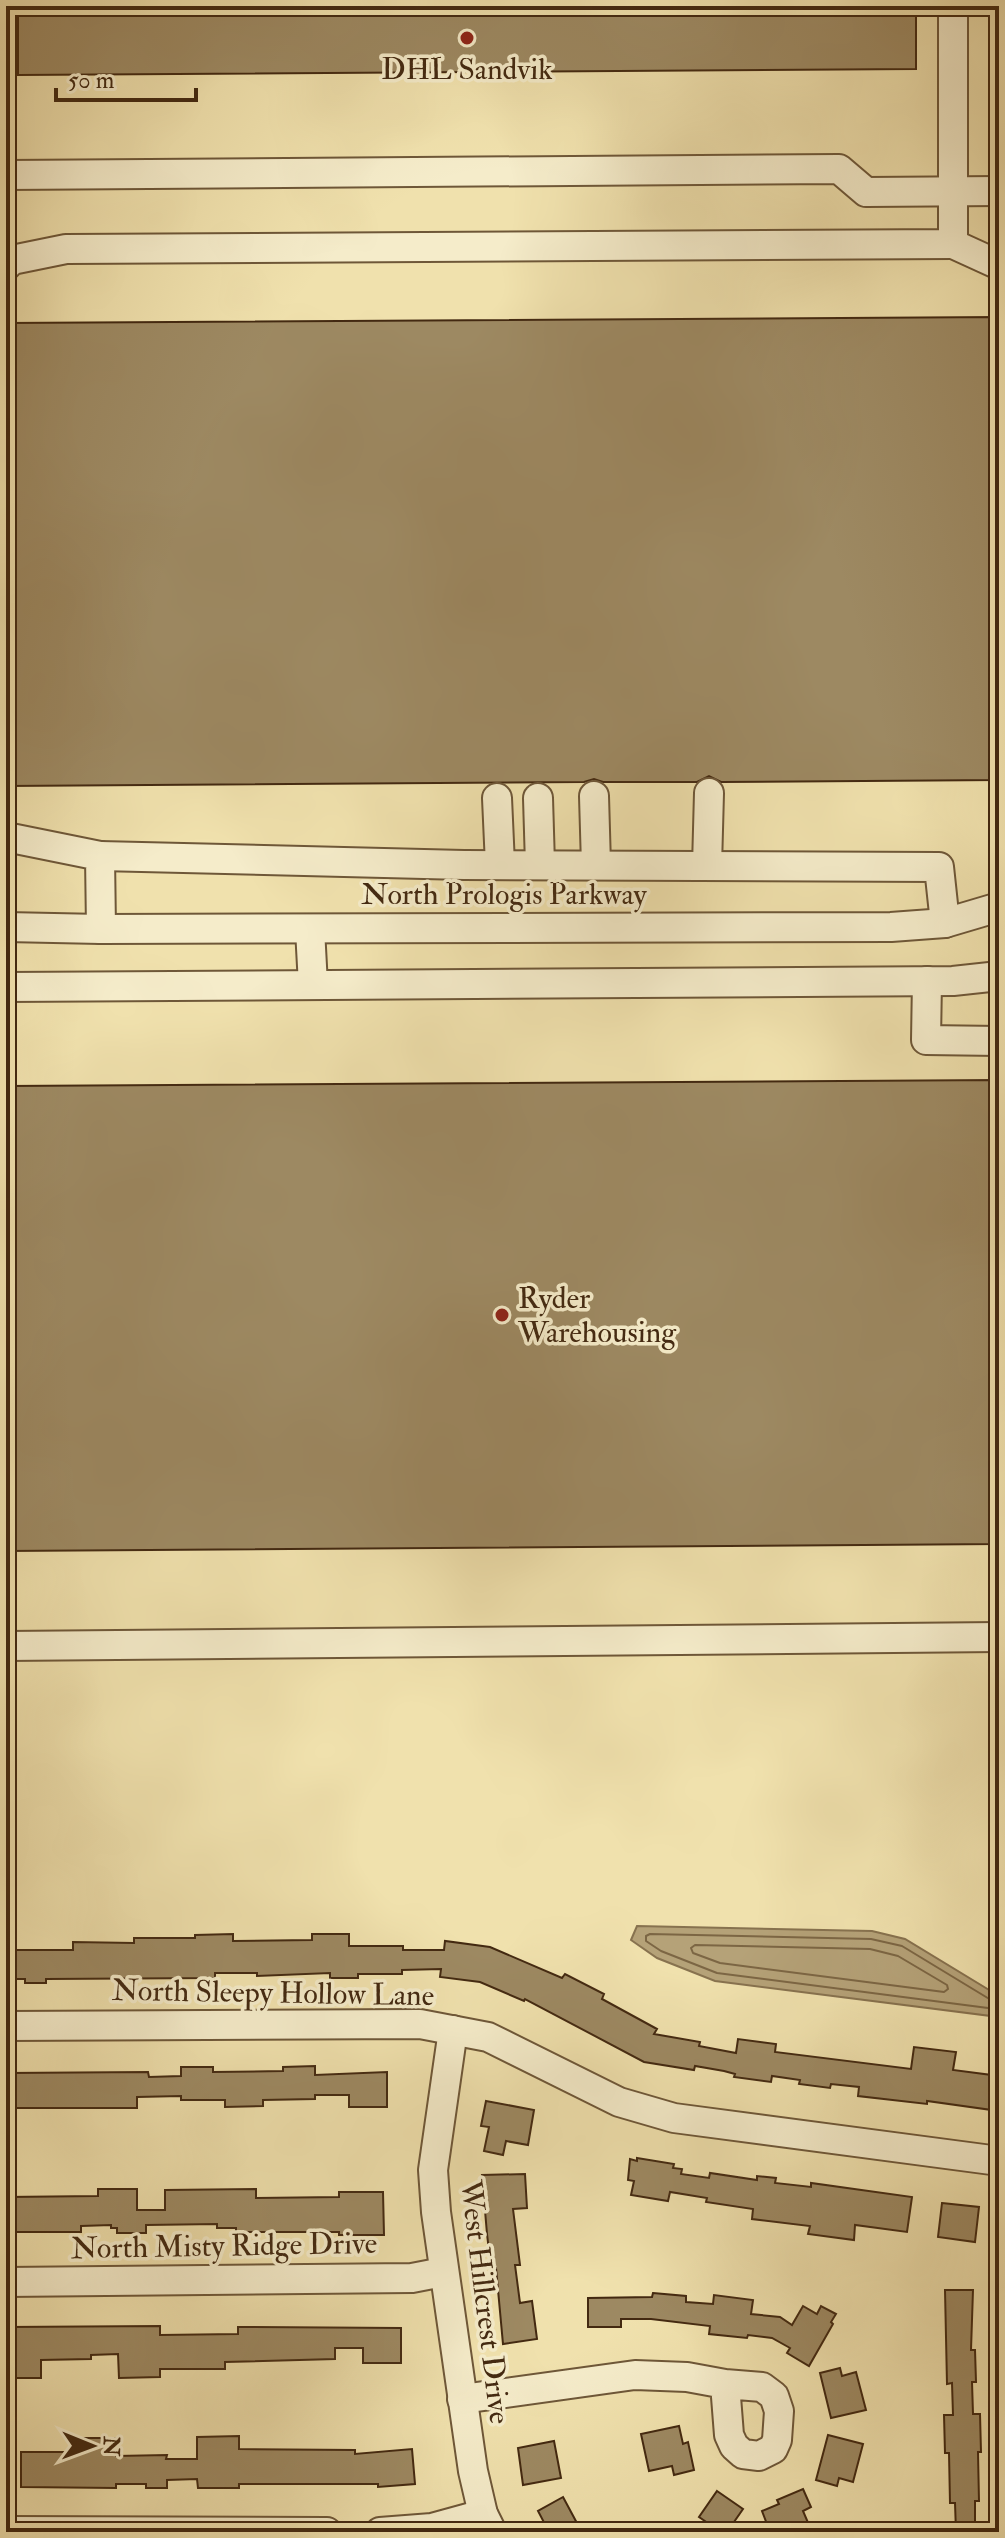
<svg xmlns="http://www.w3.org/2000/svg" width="1005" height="2538" font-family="'IM FELL Double Pica',serif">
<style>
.water{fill:#b5a278;stroke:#87724f;stroke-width:2}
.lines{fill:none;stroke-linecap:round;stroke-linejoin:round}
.shore{stroke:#7c6644;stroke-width:2}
.building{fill:#9d8962;stroke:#432911;stroke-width:2}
.minor-casing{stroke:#6e5738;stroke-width:32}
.minor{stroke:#f5ecca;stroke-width:28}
.poi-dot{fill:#8f2418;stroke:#f5ecca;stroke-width:3}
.labels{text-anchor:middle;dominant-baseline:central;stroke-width:7;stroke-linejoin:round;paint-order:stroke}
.poi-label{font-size:30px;fill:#432911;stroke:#f5ecca}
.street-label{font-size:30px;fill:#432911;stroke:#f5ecca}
</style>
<rect width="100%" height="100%" fill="#f0e1ad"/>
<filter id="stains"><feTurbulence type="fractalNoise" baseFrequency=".0025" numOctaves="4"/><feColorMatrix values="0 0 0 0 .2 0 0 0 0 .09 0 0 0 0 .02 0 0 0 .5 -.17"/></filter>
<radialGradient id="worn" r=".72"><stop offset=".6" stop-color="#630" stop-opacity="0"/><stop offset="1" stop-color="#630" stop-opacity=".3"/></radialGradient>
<polygon class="water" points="637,1926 872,1931 905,1939 999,1996 999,2017 715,1981 657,1958 631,1940"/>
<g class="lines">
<g class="shore">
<polygon points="650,1934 871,1939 902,1946 991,2000 992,2005 988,2008 717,1973 661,1951 646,1941 646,1936"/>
<polygon points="695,1945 870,1949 898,1956 947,1985 948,1989 944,1992 720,1963 693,1953 691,1948"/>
</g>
</g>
<g class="building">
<polygon points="18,6 916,6 916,69 18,75"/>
<polygon points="999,317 999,780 721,782 709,776 697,782 603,782 594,779 584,782 6,786 6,323"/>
<polygon points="999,1080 999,1544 6,1551 6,1086"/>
<polygon points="233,1934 233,1941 312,1940 312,1934 349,1934 349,1946 403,1946 403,1950 444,1950 445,1941 490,1947 562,1978 565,1974 604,1994 602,1999 657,2029 654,2034 700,2042 699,2046 736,2053 738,2039 776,2044 775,2052 911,2069 914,2047 956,2052 953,2070 999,2076 999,2111 927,2101 927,2104 858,2096 859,2087 831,2084 830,2088 799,2084 800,2080 772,2076 771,2082 734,2077 735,2074 724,2071 695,2066 694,2070 644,2062 525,1999 524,2001 480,1982 440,1977 441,1969 402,1970 402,1974 358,1974 358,1978 330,1978 330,1973 257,1976 257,1973 215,1973 215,1978 46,1979 46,1983 25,1983 25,1979 13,1979 13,1950 73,1950 73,1942 134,1943 134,1938 195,1938 195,1935"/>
<polygon points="315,2066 315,2075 387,2072 387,2107 349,2107 349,2095 315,2095 315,2099 263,2100 263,2106 225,2107 225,2100 181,2100 181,2096 137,2097 137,2108 6,2108 6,2073 148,2072 149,2077 181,2076 181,2067 213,2067 213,2072 283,2071 283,2067"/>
<polygon points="486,2101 534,2110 528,2145 506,2141 503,2155 484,2151 489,2127 481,2126"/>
<polygon points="637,2158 674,2164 673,2168 682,2169 681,2174 709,2178 710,2173 757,2180 757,2176 776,2178 775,2183 811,2187 811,2183 912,2197 907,2232 855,2225 854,2240 808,2234 810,2226 752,2219 753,2209 706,2202 707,2198 670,2192 668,2201 631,2195 634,2181 628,2180 630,2159 637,2161"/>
<polygon points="525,2174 527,2208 513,2209 520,2265 515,2265 520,2303 532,2301 537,2339 503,2344 496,2268 491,2268 487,2234 482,2175"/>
<polygon points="98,2189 137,2189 137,2210 165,2210 165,2190 256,2189 256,2198 339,2197 339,2192 383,2192 384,2235 339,2235 339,2232 236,2232 236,2228 217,2228 217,2224 146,2225 146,2233 117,2233 117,2228 111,2228 111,2225 81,2226 81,2232 6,2232 6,2197 98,2196"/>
<polygon points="942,2203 979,2207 975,2242 938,2237"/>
<polygon points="945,2290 973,2290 971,2350 975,2350 976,2382 972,2382 973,2414 980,2414 981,2452 978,2452 979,2501 975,2501 975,2532 956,2532 955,2503 950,2503 949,2453 945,2453 944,2415 953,2415 952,2383 947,2384"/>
<polygon points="653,2293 686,2296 686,2302 713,2304 714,2295 753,2300 751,2314 780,2317 792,2325 803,2306 817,2314 821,2306 836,2314 831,2322 833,2324 809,2366 787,2353 790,2348 772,2338 748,2335 747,2338 709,2334 710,2326 651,2319 621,2319 621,2327 588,2327 588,2298 652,2297"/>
<polygon points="160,2326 160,2335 238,2334 238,2327 401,2328 401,2363 363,2363 363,2348 335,2348 335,2359 225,2362 225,2369 160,2369 160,2377 119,2378 118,2354 91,2355 91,2359 41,2360 41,2378 6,2378 6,2327"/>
<polygon points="840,2368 842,2376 856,2372 866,2410 831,2418 820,2373"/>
<polygon points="679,2426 683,2444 688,2442 694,2470 674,2475 672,2466 649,2471 641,2434"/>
<polygon points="828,2435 863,2444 853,2482 839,2478 837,2486 816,2480"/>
<polygon points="239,2436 239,2449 355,2450 355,2454 412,2449 415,2484 378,2487 378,2484 239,2484 239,2488 198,2488 197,2479 167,2480 167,2488 146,2488 146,2484 116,2484 116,2488 21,2487 21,2452 75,2452 75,2438 116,2438 116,2456 167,2455 166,2459 197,2459 197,2437"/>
<polygon points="554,2441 561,2478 523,2485 518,2448"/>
<polygon points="803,2489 811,2507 803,2511 812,2532 770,2532 762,2511 779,2504 777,2500"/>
<polygon points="717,2491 743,2509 727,2532 721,2532 699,2517"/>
<polygon points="563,2497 578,2525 567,2532 549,2532 538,2511"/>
</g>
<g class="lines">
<g class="minor-casing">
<g id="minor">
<polyline points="6,175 839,169 866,192 999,191"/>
<polyline points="953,244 999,265"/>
<polyline points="6,266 12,260 66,249 953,244 953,6"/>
<polyline points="594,796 596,865"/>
<polyline points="497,798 500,865"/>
<polyline points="538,798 540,865"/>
<polyline points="6,837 100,856 101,929"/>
<polyline points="100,856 464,865 939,867 945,923"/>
<polyline points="707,866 709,793"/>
<polyline points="6,927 101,929 891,927 945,923 999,907"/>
<polyline points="310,929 313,985"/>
<polyline points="927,981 926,1040 999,1041"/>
<polyline points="6,987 953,981 999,976"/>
<polyline points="6,1646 999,1637"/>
<polyline points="6,2026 420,2024 488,2037 619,2102 674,2118 999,2161"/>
<polyline points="453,2030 433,2170 436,2212 473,2471 483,2514 492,2532"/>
<polyline points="6,2282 412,2278 443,2272"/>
<polyline points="462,2399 635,2375 687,2377 725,2384 762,2387 774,2396 779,2411 777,2440 773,2449 759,2456 743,2454 734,2446 729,2435 725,2384"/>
<polyline points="6,2531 327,2532"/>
<polyline points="380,2532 432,2528 483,2514"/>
</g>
</g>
<use href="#minor" class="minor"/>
</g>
<g class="poi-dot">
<circle cx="467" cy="38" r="8"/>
<circle cx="502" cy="1315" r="8"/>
</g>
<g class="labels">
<g class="poi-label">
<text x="467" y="69">DHL Sandvik</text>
<text x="518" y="1298" text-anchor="start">Ryder<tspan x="518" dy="34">Warehousing</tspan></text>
</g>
<g class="street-label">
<text x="504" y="894">North Prologis Parkway</text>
<text transform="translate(273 1993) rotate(1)">North Sleepy Hollow Lane</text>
<text transform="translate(224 2246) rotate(-1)">North Misty Ridge Drive</text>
<text transform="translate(485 2302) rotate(83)">West Hillcrest Drive</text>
</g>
</g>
<rect width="1005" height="2538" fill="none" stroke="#f0e1ad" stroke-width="32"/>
<rect x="8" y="8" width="989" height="2522" fill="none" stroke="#432911" stroke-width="4"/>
<rect x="16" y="16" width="973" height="2506" fill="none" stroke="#432911" stroke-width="2"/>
<g transform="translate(92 2446) rotate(91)" stroke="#f5ecca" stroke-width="6" paint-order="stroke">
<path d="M0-6L14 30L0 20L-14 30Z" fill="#432911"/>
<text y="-12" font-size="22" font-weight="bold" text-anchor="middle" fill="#432911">N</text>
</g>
<path d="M56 88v12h140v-12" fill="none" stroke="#432911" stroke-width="4"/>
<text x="68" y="88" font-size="24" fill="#432911" stroke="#f5ecca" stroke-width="6" paint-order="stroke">50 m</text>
<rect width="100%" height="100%" filter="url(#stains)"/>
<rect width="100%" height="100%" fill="url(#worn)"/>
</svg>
